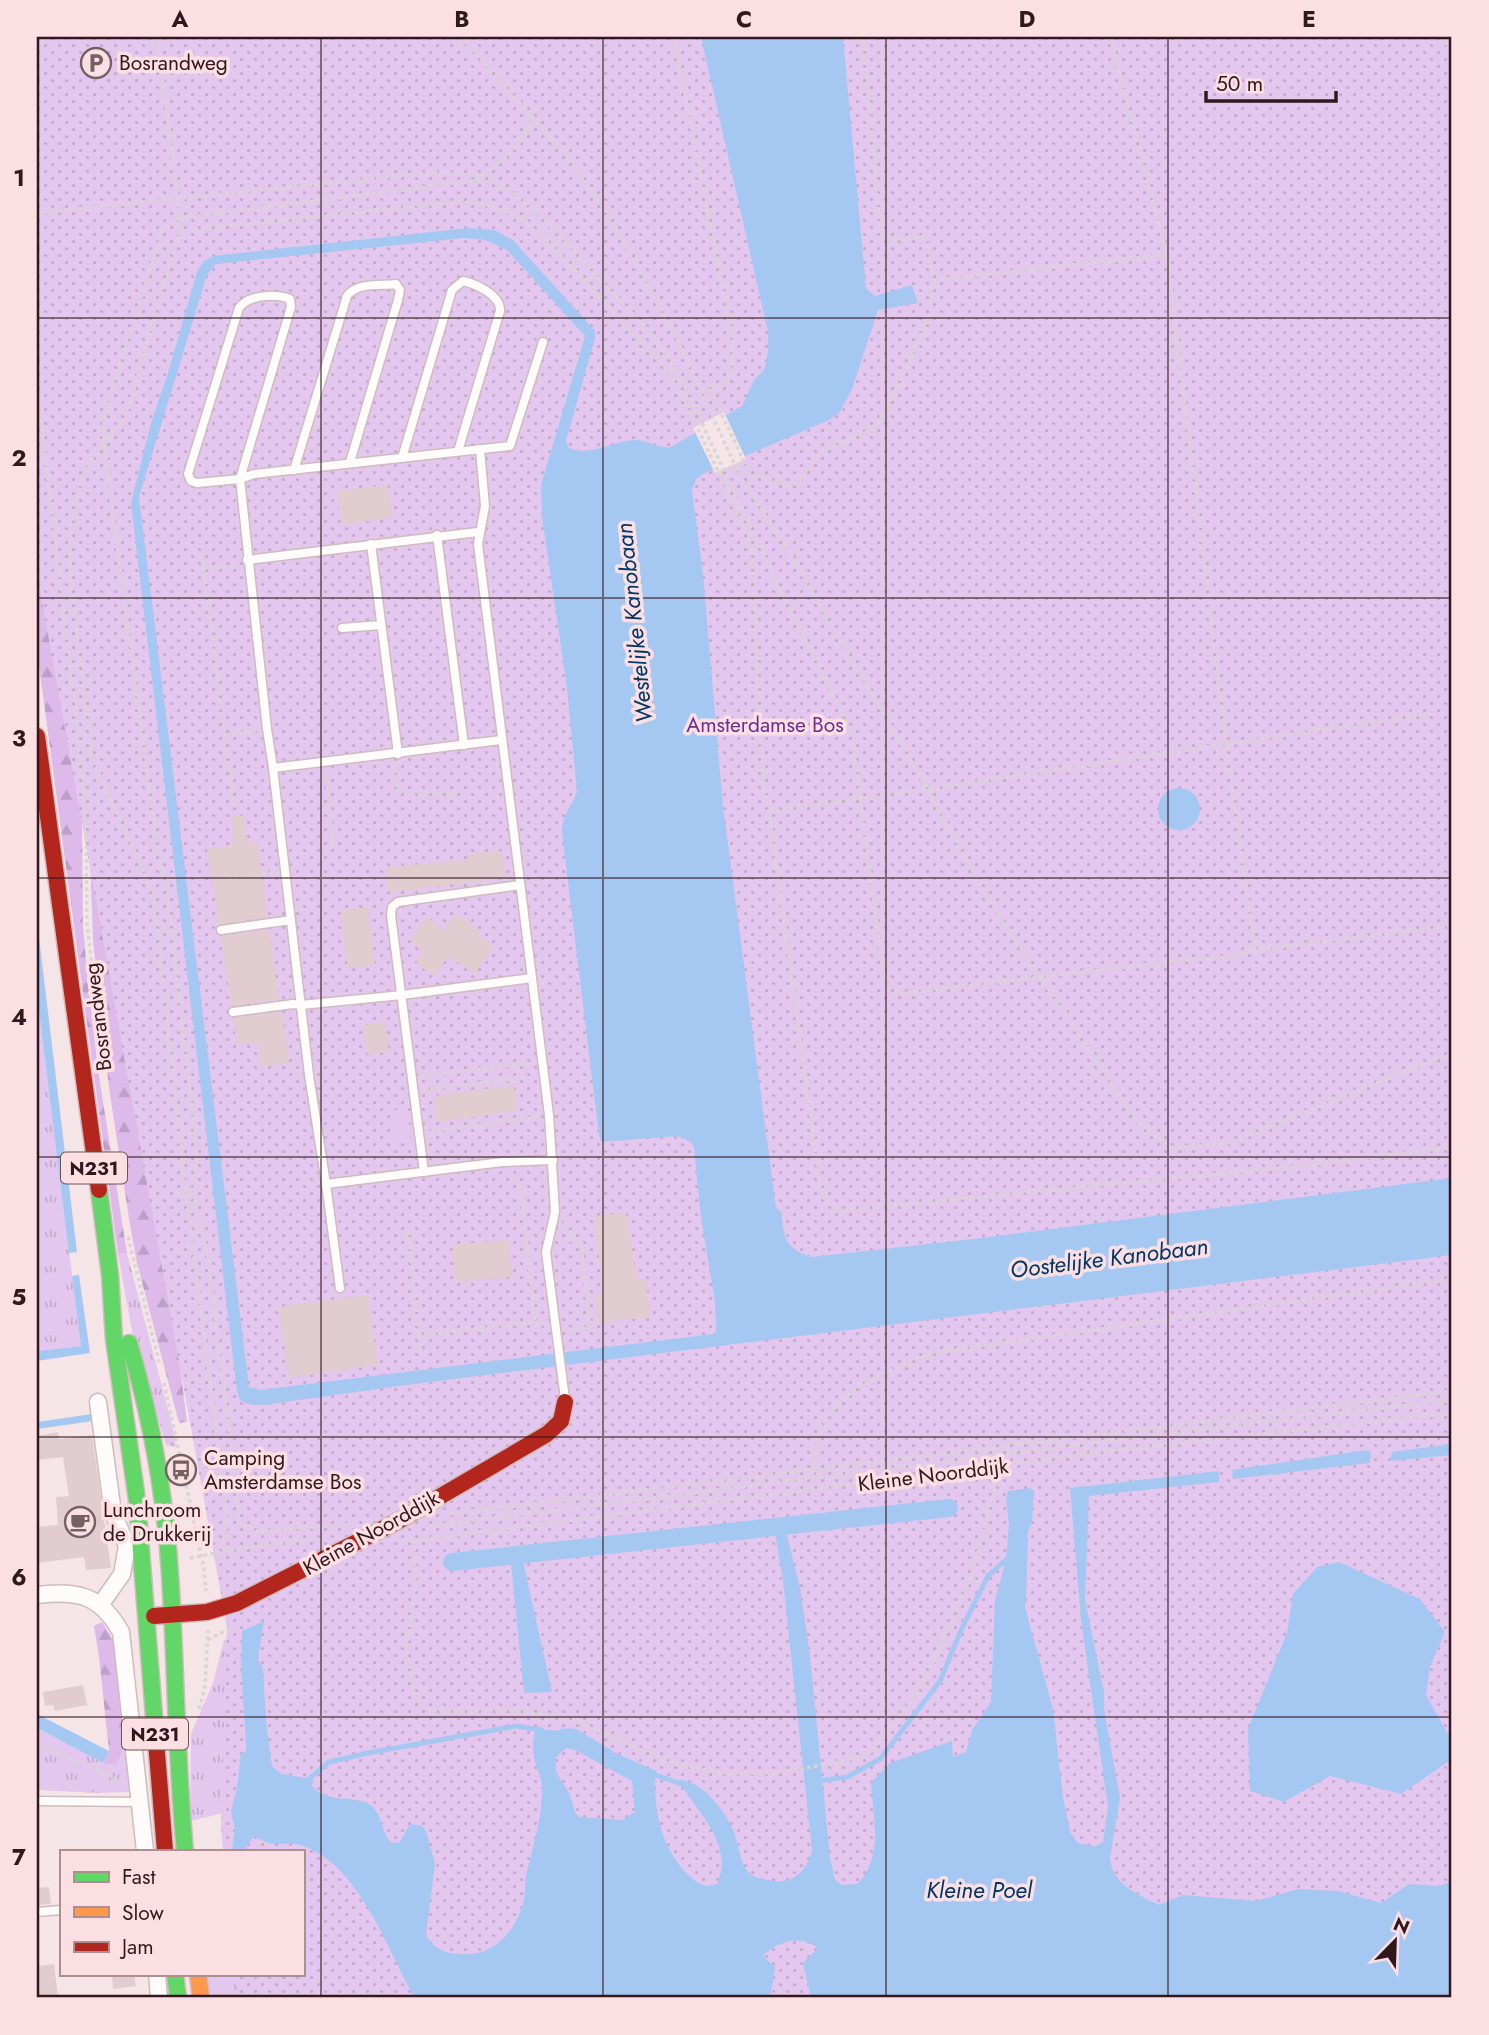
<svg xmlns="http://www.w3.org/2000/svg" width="1489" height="2035" font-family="Jost,sans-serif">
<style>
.grass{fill:url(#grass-tufts)}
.forest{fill:url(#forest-firs)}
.park{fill:url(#park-dots)}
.pitch{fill:#e4c7ee}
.water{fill:#a5c8f3;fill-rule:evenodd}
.pier{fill:#f6e5e7}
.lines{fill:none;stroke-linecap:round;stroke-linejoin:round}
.stream{stroke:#a5c8f3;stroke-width:5}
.canal{stroke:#a5c8f3;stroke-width:18}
.building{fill:#e1cccf}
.lane-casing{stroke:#d0bbbe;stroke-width:11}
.street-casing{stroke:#d0bbbe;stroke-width:19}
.fast-casing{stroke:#d0bbbe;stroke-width:19}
.slow-casing{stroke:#d0bbbe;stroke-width:19}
.jam-casing{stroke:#d0bbbe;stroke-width:19}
.path{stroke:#dad4d5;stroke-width:3.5;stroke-dasharray:3.5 3.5;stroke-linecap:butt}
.lane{stroke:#fefbfb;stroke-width:8}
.street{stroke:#fefbfb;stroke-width:16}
.fast{stroke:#63d668;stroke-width:16}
.slow{stroke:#ff974d;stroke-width:16}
.jam{stroke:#b3261e;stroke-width:16}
.grid{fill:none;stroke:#31181c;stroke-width:2;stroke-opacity:0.55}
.labels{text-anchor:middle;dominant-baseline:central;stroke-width:7;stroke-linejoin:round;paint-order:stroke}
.shield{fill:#fcdfe2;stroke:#6e5457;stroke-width:2}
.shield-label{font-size:19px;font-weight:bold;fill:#31181c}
.poi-label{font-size:21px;fill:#31181c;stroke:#fcdfe2;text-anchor:start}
.park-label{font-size:21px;fill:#6c2e92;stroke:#fcdfe2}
.street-label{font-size:21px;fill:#31181c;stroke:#fcdfe2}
.water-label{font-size:23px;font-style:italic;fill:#003765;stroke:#fcdfe2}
.neatline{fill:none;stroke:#31181c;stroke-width:2.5}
.grid-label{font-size:23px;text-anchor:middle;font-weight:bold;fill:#31181c}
</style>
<defs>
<pattern id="grass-tufts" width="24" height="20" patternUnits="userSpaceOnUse" patternTransform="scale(1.75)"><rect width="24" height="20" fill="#e4c7ee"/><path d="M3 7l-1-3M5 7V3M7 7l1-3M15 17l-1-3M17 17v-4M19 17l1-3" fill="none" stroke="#c4aacc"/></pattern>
<pattern id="forest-firs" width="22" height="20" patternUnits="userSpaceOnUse" patternTransform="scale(1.75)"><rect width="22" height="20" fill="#ddbaea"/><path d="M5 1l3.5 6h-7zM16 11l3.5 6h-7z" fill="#be9fc8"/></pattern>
<pattern id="park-dots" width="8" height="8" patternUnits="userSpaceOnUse" patternTransform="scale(1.75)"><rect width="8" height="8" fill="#e4c7ee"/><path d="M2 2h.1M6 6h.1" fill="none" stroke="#c4aacc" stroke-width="1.8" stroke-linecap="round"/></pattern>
</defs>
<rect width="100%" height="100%" fill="#f6e5e7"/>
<g class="grass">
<polygon points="37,995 81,1346 37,1351"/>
<polygon points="127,1253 172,1425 176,1447 166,1445 132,1331 118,1254"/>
<polygon points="242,1631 231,1811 190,1821 191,1734 213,1683 224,1640"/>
<polygon points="37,1728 103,1763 116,1765 125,1731 131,1766 129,1792 97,1793 37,1790"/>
<polygon points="199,1974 250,1974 254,1998 202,1998"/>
</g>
<g class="forest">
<polygon points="37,413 82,812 83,927 88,981 98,1070 127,1253 118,1254 37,651"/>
<polygon points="89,830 163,1232 187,1422 179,1423 137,1263 130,1225 109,1088 93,941"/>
<polygon points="102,1622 114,1641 125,1731 122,1752 116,1765 103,1763 109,1751 99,1657 94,1626"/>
</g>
<polygon class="park" points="37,37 1452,37 1452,1998 240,1998 237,1974 303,1974 303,1851 223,1851 221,1828 227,1628 37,573"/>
<polygon class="pitch" points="407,1109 411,1141 395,1143 391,1110"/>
<g class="water">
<path d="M701,37H843L866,288L875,296L912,285L918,303L878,310L852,389L840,412L829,420L703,474L696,479L692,490L703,574L723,806L776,1208L781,1212C784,1238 785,1249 812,1257L973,1239L1452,1178V1255L406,1385L264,1405L248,1404L240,1400L237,1391L131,503L151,423L168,373L197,272L204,261L213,256L468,228L494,230L513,240L595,331V338L566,441L569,448C591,457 612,441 634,440C647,439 658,449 671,447L742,406L754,380L764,370L768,352V332ZM464,238L485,240L507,250L585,336L541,485L542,517L567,688L577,791C572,807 561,816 562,833L599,1135L602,1142L677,1136L691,1142L694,1148L701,1218L715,1302L716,1331L713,1334L260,1390L249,1387L139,497L207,275L216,264Z"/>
<circle cx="1179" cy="809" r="21"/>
<polygon points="37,921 77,1252 69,1253 37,995"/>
<polygon points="79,1275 90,1353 37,1361 37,1351 81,1346 72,1276"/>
<polygon points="92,1414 93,1421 37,1429 37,1422"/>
<polygon points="1452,1444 1452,1455 1390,1461 1392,1452"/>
<polygon points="1367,1450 1371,1453 1370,1463 1233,1479 1232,1470"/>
<path d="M1219,1471V1482L1089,1496L1085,1600L1104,1693V1709L1120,1798L1110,1859C1112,1884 1139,1895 1159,1905L1183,1895L1256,1901L1298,1889L1338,1891L1381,1903L1409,1884L1439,1886L1452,1881V1998H811L803,1963L818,1948C799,1934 778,1941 763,1956L775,1967L770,1998H415C387,1950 362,1870 306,1847C292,1840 280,1846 269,1843C263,1841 260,1838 254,1837L247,1845L246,1851H232L235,1830L231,1811L237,1788L241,1754L246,1751V1744L241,1666L242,1631L264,1621L258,1660L263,1668L266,1722L272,1766L281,1774L313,1779L312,1786C326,1802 346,1796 365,1802C384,1809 379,1832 392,1843L400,1842L410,1824L422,1826L426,1831L435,1864L426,1935C436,1952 448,1954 467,1954C496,1955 519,1926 524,1899C526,1890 524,1881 527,1872C533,1845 543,1816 542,1787C542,1777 535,1767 534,1756C532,1748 534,1738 535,1729L565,1731L580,1734L600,1746L656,1771C652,1808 662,1853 692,1878C700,1885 706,1888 717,1884C735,1843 696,1813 679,1780C702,1780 725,1811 733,1830C739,1843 739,1861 748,1872C754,1878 760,1878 768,1880C791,1886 806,1872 812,1851L783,1581L773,1521L783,1520L800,1588L810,1655L830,1857L835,1880L842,1885L857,1884C884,1859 873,1815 871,1783L890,1763L952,1741L953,1757L966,1752L972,1730L991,1702L995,1600L1006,1560L1009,1524L1006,1501L1008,1491L1030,1488L1034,1491L1032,1521L1015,1571L1053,1709L1063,1797L1070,1832L1078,1843L1096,1846L1103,1842L1108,1807L1081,1620L1070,1488ZM566,1748L575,1750L632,1781L635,1812L622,1820L580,1817L576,1814L569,1793L556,1772V1757Z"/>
<polygon points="521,1552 552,1692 524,1693 510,1554"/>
<polygon points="1339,1562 1420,1599 1445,1632 1430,1667 1426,1695 1452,1741 1452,1759 1401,1794 1330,1776 1284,1802 1250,1791 1248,1729 1287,1633 1293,1594 1317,1567"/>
<polygon points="37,1714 109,1751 103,1763 37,1728"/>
</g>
<polygon class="pier" points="724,412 746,459 715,473 693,428"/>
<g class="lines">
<g class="stream">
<polyline points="562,1731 574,1731 610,1752"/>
<polyline points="650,1773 687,1786"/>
<polyline points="818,1781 847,1777 880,1759 940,1681 962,1628 988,1576 1011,1555"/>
<polyline points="304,1783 329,1762 368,1753 516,1726 542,1730"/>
</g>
<g class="canal">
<polyline points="452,1562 949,1508"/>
<polyline points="1017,1601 1019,1538"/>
</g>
</g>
<g class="building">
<polygon points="388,485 392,518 341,525 337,491"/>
<polygon points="244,815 248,843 257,842 268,917 219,924 207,849 234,845 231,817"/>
<polygon points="502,851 506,878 422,888 424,889 388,892 386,867 468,860 467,854"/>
<polygon points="368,907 375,965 348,969 340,910"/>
<polygon points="456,913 481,932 478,936 493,946 475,974 448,956 435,976 416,964 424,951 410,940 427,917 444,930"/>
<polygon points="269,930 279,999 231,1006 221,936"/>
<polygon points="282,1012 289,1063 261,1067 258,1042 237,1044 233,1018"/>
<polygon points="385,1022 389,1052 367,1054 363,1025"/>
<polygon points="514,1085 518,1111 437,1122 434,1096"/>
<polygon points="626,1213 637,1280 646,1279 650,1317 598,1323 595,1294 603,1293 594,1216"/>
<polygon points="508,1240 512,1277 456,1282 452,1245"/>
<polygon points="368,1295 378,1365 289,1378 278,1307"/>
<polygon points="58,1432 59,1439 92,1435 111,1568 86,1570 84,1557 37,1563 37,1527 58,1525 56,1497 69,1496 63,1457 37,1460 37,1436"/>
<polygon points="83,1685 87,1705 55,1711 53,1705 45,1706 43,1692"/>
<polygon points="49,1887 51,1904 37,1905 37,1888"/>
<polygon points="54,1964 58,1998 37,1998 37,1966"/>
<polygon points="112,1974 134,1974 136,1986 113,1989"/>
</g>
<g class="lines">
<g class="lane-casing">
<g id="lane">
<path d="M543,342L510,446L254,474L240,479L197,483L191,481L188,474L239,308C248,295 276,293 290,299L291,307L240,479L267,729L273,768L309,1075L326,1184L502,1162L553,1160"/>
<polyline points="480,449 485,506 478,544 549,1115 555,1212 546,1252 565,1399"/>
<path d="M402,458L452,290L463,281C476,284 501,295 500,311L458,451"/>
<path d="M294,470L347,296C357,282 380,286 396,284L400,290L398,300L350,462"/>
<polyline points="437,535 464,745"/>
<polyline points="371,544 398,754"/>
<polyline points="247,560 478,532"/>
<polyline points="342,628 381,625"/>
<polyline points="273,768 501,740"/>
<polyline points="221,930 291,920"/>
<polyline points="233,1012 293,1004 301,1005 402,995 532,978"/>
<polyline points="424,1172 391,915 392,907 398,902 520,885"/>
<polyline points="326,1184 340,1288"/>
<polyline points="37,1801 140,1802"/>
<polyline points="37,1912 61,1910"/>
</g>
</g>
<g class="street-casing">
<g id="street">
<polyline points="98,1402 113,1513 127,1546 122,1574 101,1604"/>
<path d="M37,1595C78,1590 100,1595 121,1632L145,1851"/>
<polyline points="157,1974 159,1998"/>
</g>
</g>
<g class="fast-casing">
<g id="fast">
<polyline points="99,1190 110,1275 114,1339 137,1500 155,1729"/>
<path d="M129,1343C151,1417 165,1496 170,1574C176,1666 176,1759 185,1851"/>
<polyline points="175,1974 178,1998"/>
</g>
</g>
<g class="slow-casing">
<polyline id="slow" points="198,1974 201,1998"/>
</g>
<g class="jam-casing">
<g id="jam">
<polyline points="37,736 99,1190"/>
<polyline points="154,1616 207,1612 237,1603 400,1520 547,1434 561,1421 565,1402"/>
<polyline points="155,1729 165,1851"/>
</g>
</g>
<g class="path">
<path d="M157,37L178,199L180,231L127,412C116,432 99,446 88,466C73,494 69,544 70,575L92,758L153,893L186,1193L227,1518L224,1551"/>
<polyline points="454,37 484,62 563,151 606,210 673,331 741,478 792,557 928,790 981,886 1040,978 1061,1006 1141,1127 1174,1148 1228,1143 1441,1057 1452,1056"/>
<path d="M674,37L732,335C734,353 733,366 725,383L709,388L750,474L793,486L800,480L817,457L827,449L860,436L878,422L892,399L928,320L934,280L926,236L890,241L881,235L863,37"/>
<polyline points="1110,37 1167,255 1226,743 1255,950"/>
<polyline points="1440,37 1452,50"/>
<polyline points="37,213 438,172 483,176 517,195 555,231 650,332 678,372 771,571 851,730 885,985 896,994 1194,959 1230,957 1255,950 1452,926"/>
<path d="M180,231L456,202C488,202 513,211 538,230L666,369L687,406L725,486L744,529L753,558L762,780L769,811L820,1184L826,1202L835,1211L1310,1165L1452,1147"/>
<polyline points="934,280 1167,255"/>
<polyline points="37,386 77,723 86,825 87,925 92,966"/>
<polyline points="718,473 744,462"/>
<polyline points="202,553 234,806"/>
<polyline points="203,569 236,565"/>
<polyline points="225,735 257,730"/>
<polyline points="395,763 397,790 408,795 457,794"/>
<polyline points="326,772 333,846"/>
<path d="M769,811C990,782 1210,745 1430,714"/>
<polyline points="228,879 274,872"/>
<polyline points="422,1076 533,1063"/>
<polyline points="423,1090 522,1078 520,1064"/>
<polyline points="430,1132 537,1117"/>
<polyline points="512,1173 521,1189 535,1322"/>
<polyline points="176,1193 186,1193"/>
<polyline points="564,1220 570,1225 571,1241 581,1240 590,1327 568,1329"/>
<polyline points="408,1232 421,1358"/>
<polyline points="128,1237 159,1362"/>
<polyline points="417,1336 535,1322 543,1325"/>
<polyline points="164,1383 204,1568 206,1591"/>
<path d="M818,1476C800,1403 878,1375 932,1353L1452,1279"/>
<polyline points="450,1514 1452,1391"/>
<path d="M349,1524L258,1532L240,1522L208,1257L194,1199L197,1151L170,917L154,824L112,506L104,443V416L162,231L180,218L479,180C507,152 518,157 531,115"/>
<polyline points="430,1526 1146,1436 1452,1400"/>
<polyline points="414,1540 416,1583 407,1645 413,1691 420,1704 430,1710 446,1712 508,1710 571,1719 669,1762 722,1773 773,1773 830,1764 867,1755 885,1737 904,1711 927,1677 973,1571 994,1491 994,1467 990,1455"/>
<polyline points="402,1542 1125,1449 1452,1413"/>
<polyline points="190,1558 242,1548 321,1538"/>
<polyline points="208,1640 233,1626"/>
<polyline points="199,1709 205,1686 208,1630"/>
<polyline points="37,1743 121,1781"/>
</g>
<use href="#lane" class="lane"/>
<use href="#street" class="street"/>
<use href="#fast" class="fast"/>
<use href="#slow" class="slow"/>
<use href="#jam" class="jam"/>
</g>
<path class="grid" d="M321,37V1998M603,37V1998M886,37V1998M1168,37V1998M37,318H1452M37,598H1452M37,878H1452M37,1157H1452M37,1437H1452M37,1717H1452"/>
<defs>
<g id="parking-ring" transform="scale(1.575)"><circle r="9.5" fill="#fcdfe2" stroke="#766063" stroke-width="1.5"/><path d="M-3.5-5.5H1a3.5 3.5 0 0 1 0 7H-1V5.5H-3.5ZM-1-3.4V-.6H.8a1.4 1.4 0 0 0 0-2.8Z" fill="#766063"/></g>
<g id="bus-ring" transform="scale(1.575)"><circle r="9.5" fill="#fcdfe2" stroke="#766063" stroke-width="1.5"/><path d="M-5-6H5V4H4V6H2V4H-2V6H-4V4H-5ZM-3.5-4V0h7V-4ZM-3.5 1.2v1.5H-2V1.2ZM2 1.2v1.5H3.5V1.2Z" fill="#766063"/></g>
<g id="cafe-ring" transform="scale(1.575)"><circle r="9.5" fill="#fcdfe2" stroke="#766063" stroke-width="1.5"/><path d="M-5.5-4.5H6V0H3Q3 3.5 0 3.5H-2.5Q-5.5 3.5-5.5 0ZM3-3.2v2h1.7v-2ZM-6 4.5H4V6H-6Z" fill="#766063"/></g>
</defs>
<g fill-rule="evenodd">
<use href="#parking-ring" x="96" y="63"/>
<use href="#bus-ring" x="181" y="1470"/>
<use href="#cafe-ring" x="80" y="1522"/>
</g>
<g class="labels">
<g class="shield">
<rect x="61" y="1152.5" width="66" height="31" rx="5"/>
<rect x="122" y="1718.5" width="66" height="31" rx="5"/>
</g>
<g class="shield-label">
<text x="94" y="1168">N231</text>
<text x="155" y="1734">N231</text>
</g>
<g class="poi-label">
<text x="119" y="63">Bosrandweg</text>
<text x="204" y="1458">Camping<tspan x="204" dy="24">Amsterdamse Bos</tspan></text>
<text x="103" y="1510">Lunchroom<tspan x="103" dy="24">de Drukkerij</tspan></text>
</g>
<g class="park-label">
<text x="765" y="725">Amsterdamse Bos</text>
</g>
<g class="street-label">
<text transform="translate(98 1017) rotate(-97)">Bosrandweg</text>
<text transform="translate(933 1475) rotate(-7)">Kleine Noorddijk</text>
<text transform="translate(371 1533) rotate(-29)">Kleine Noorddijk</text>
</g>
<g class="water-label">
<text transform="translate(634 623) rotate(-96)">Westelijke Kanobaan</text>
<text transform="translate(1109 1258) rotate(-7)">Oostelijke Kanobaan</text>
<text x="979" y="1890">Kleine Poel</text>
</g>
</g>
<rect width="1489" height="2035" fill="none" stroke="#fcdfe2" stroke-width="77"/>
<rect x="60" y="1850" width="245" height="126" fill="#fcdfe2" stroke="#ab8f93" stroke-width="2"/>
<rect x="74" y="1872" width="35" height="10" fill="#63d668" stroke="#ab8f93" stroke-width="2"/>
<text x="122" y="1884" font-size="21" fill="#31181c">Fast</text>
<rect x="74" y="1907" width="35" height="10" fill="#ff974d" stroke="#ab8f93" stroke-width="2"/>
<text x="122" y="1920" font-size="21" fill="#31181c">Slow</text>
<rect x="74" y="1942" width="35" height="10" fill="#b3261e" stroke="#ab8f93" stroke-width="2"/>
<text x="122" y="1954" font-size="21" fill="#31181c">Jam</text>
<g transform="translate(1395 1941) rotate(23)" stroke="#fcdfe2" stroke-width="5" paint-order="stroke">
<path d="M0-5L12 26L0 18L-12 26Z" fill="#31181c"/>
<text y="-10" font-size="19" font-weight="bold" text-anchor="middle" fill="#31181c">N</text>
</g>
<path d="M1206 91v10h130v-10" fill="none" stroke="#31181c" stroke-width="3.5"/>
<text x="1216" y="91" font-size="21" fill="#31181c" stroke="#fcdfe2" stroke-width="5" paint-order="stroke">50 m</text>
<rect x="38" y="38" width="1412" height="1958" class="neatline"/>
<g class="grid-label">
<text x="180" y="27">A</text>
<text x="462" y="27">B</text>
<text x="744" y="27">C</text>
<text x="1027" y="27">D</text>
<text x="1309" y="27">E</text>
<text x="19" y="186">1</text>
<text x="19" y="466">2</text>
<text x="19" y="746">3</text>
<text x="19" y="1025">4</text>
<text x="19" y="1305">5</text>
<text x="19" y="1585">6</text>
<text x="19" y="1865">7</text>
</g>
</svg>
